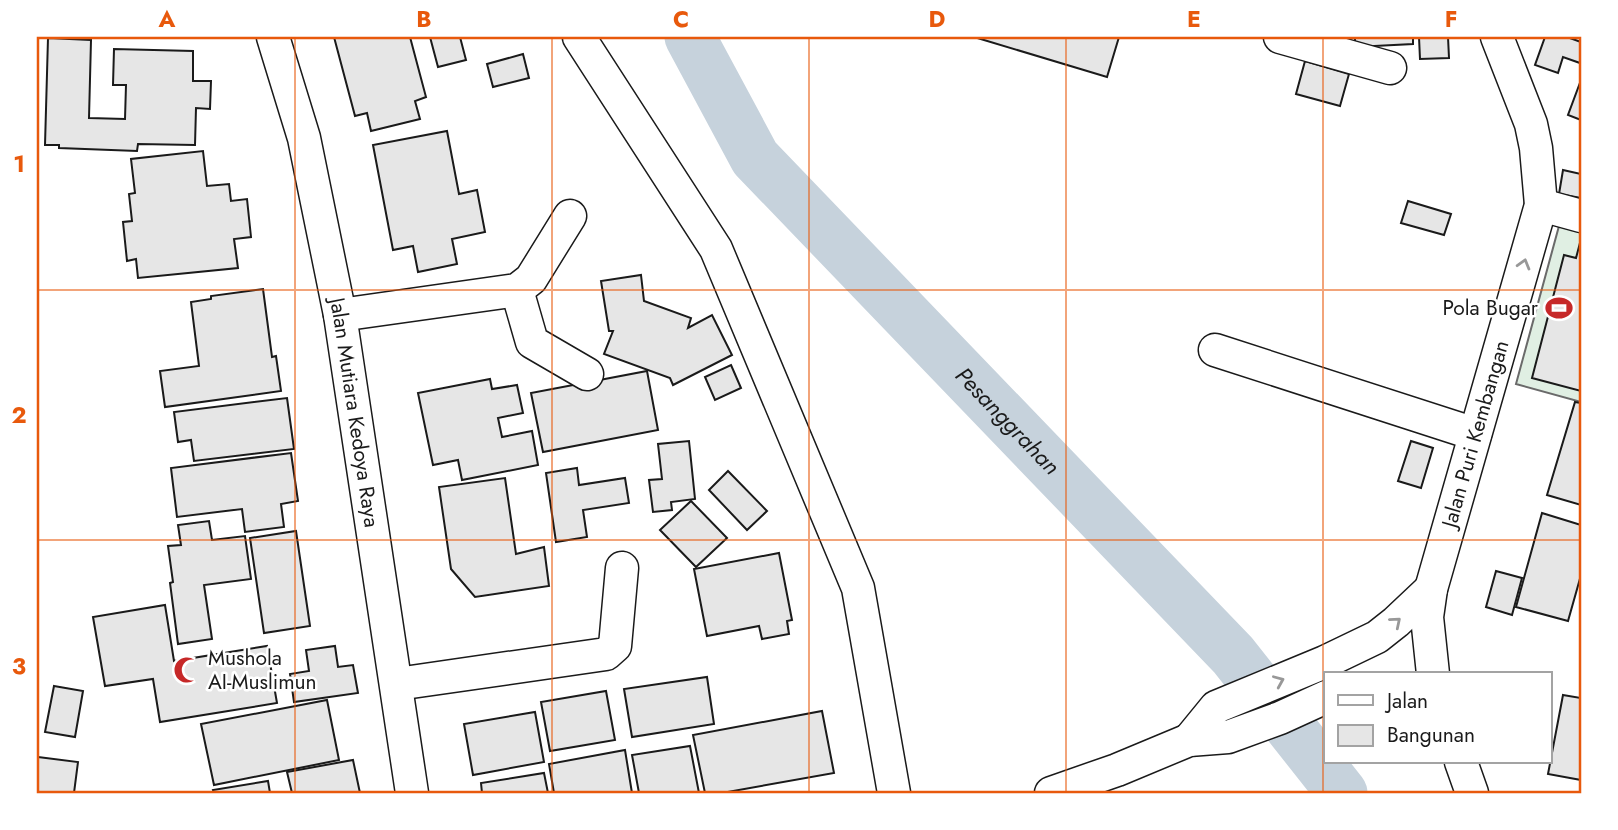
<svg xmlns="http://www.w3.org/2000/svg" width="1618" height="830" font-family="Jost,sans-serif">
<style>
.pitch{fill:#e0efe3;stroke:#6a6a6a;stroke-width:2}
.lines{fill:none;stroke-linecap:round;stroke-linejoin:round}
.river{stroke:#c6d2dc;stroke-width:51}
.building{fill:#e6e6e6;stroke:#1a1a1a;stroke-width:2}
.minor-casing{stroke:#1a1a1a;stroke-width:35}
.minor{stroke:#fff;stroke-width:32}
.oneway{stroke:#989898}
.grid{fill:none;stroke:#e8590c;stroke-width:2;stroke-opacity:0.55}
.labels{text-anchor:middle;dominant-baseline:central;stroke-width:5;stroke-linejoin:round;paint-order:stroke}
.poi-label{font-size:21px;fill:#1a1a1a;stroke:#fff;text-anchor:end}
.street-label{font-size:21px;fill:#1a1a1a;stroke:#fff}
.water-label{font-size:23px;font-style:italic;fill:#1a1a1a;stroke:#fff}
.neatline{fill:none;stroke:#e8590c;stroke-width:2.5}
.grid-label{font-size:23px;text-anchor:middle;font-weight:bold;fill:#e8590c}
</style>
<rect width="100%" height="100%" fill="#fff"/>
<polygon class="pitch" points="1559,226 1581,231 1581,402 1516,384"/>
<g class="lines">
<path class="river" id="s1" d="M690,37L755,158L1233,655L1342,793"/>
</g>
<g class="building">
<polygon points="334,37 410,37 426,97 415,101 420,119 371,131 367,113 355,116"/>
<polygon points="430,37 460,37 466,60 438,67"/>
<polygon points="974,37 1119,37 1107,77"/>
<polygon points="1355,37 1413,37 1413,44 1355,47"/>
<polygon points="1419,37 1448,37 1449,58 1420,59"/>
<polygon points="1545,37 1567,37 1581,42 1580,63 1563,57 1558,73 1535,65"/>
<polygon points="48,38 91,40 89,118 125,119 126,85 113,85 114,49 193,51 193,81 211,81 210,109 196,108 195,145 138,144 137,151 59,148 59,145 45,145"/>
<polygon points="523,54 529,78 493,87 487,64"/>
<polygon points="1305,61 1349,74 1340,106 1296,94"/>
<polygon points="1581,80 1581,120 1568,115"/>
<polygon points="447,131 459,194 477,190 485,232 452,239 457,264 418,272 413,246 393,250 373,145"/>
<polygon points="203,151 207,186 229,184 231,201 247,199 251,237 234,239 238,268 138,278 136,259 127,261 123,222 132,221 129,194 135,193 131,159"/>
<polygon points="1563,170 1581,174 1581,198 1559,194"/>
<polygon points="1408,201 1451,214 1444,235 1401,223"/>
<polygon points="1581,239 1581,391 1532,378 1564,255 1576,258"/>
<polygon points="641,275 644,301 691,318 688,328 712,315 732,355 673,385 670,378 604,354 613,331 609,331 601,281"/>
<polygon points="263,289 272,357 276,356 281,391 165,407 160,371 199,366 191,302 211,299 211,296"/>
<polygon points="731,365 741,388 715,400 705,377"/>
<polygon points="647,371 658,430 543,452 531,393"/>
<polygon points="490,379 492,389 517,385 523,413 498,418 502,437 532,431 538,465 462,480 458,460 433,465 418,393"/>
<polygon points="287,398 294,449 194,461 191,440 178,442 174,412"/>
<polygon points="1575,402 1581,403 1581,505 1547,495"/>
<polygon points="689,441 695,499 671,502 672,510 653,512 649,480 662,479 658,444"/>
<polygon points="1411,441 1433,448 1421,488 1398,481"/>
<polygon points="291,453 298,501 281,504 284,527 245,532 242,509 177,517 171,468"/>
<polygon points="577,468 579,485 625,478 629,503 583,510 587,537 556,542 546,473"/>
<polygon points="728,471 767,511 747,530 709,490"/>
<polygon points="505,478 516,554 544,547 549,586 475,597 451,569 439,487"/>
<polygon points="691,501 727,538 696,567 660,530"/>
<polygon points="1542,513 1581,525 1581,575 1568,621 1516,607"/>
<polygon points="209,521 212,540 245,536 251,579 204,585 212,639 178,644 170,583 173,582 168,546 181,545 178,525"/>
<polygon points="296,531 310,626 264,633 250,538"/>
<polygon points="779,553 792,620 787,621 789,634 762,639 759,626 707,636 694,569"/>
<polygon points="1496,571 1522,578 1512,615 1486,607"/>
<polygon points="165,605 174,661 267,646 277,703 160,722 153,679 105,686 93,617"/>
<polygon points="335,646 338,667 353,665 358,693 294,702 290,674 309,671 306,650"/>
<polygon points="707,677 714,724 632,737 624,689"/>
<polygon points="54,686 83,691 75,737 45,732"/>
<polygon points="606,691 615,740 550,751 541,702"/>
<polygon points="1563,695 1581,698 1581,780 1548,774"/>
<polygon points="327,700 339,760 214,785 201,724"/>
<polygon points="822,711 834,773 722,793 705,793 693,735"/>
<polygon points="535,712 544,762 473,775 464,724"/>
<polygon points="690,746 699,793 639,793 632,755"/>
<polygon points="625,750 632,793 554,793 549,764"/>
<polygon points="38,757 78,762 74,793 37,793"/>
<polygon points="353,760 360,793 292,793 287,772"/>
<polygon points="544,773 548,793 482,793 481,783"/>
<polygon points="268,781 270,793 214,793 213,790"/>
</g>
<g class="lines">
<g class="minor-casing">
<g id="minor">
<path id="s2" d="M273,37L304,138L340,315L412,793"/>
<polyline points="579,37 716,249 858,588 894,793"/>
<polyline points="1280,37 1390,68"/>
<polyline points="1541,205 1581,216"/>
<polyline points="517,290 532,342 587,374"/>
<polyline points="340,315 517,290 531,279 570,216"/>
<polyline points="1215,350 1475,434"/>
<path id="s3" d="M1433,674L1427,617L1431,589L1541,205L1536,148L1531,124L1497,37"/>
<polyline points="397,684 606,654 615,646 622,568"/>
<polyline points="1189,740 1216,707 1325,662 1377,637 1396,622 1431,589"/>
<polyline points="1461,762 1472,793"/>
<polyline points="1051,793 1117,770 1189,740 1228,737 1280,718 1326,697"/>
</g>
</g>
<use href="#minor" class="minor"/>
</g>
<defs><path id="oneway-chevron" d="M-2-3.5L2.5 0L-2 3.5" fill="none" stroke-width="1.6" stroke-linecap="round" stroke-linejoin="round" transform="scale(1.75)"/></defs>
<g class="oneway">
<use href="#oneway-chevron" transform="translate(1524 264) rotate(-74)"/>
<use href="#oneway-chevron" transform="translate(1396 622) rotate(-40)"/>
<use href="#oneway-chevron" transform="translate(1279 681) rotate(-23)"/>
</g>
<path class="grid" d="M295,37V793M552,37V793M809,37V793M1066,37V793M1323,37V793M37,290H1581M37,540H1581"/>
<defs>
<g id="stadium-bare" transform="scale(2.1)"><path d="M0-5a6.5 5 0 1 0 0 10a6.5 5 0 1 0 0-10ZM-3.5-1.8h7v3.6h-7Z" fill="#c62828" stroke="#fff" stroke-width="2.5" paint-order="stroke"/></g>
<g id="mosque-bare" transform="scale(2.1)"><path d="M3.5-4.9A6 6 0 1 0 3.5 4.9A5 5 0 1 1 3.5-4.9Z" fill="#c62828" stroke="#fff" stroke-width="2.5" paint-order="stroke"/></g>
</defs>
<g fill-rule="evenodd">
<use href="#stadium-bare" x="1559" y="308"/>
<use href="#mosque-bare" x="187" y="670"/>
</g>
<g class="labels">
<g class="poi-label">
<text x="1538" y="308">Pola Bugar</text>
<text x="208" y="658" text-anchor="start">Mushola<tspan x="208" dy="24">AI-Muslimun</tspan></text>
</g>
<g class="street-label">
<text stroke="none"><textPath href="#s2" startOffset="385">Jalan Mutiara Kedoya Raya</textPath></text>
<text stroke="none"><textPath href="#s3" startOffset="247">Jalan Puri Kembangan</textPath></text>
</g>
<g class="water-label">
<text stroke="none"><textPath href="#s1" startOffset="502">Pesanggrahan</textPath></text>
</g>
</g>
<rect width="1618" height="830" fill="none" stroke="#ffffff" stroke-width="77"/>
<rect x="1324" y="672" width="228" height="91" fill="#ffffff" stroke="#a3a3a3" stroke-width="2"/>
<rect x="1338" y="695" width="35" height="10" fill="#ffffff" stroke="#a3a3a3" stroke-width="2"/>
<text x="1387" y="708" font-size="21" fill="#1a1a1a">Jalan</text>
<rect x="1338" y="725" width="35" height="21" fill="#e6e6e6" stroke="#a3a3a3" stroke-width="2"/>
<text x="1387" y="742" font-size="21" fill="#1a1a1a">Bangunan</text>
<rect x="38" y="38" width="1542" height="754" class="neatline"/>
<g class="grid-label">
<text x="167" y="27">A</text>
<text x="424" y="27">B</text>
<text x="681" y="27">C</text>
<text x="937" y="27">D</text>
<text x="1194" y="27">E</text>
<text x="1451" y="27">F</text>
<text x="19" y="172">1</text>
<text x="19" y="423">2</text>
<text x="19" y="674">3</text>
</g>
</svg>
